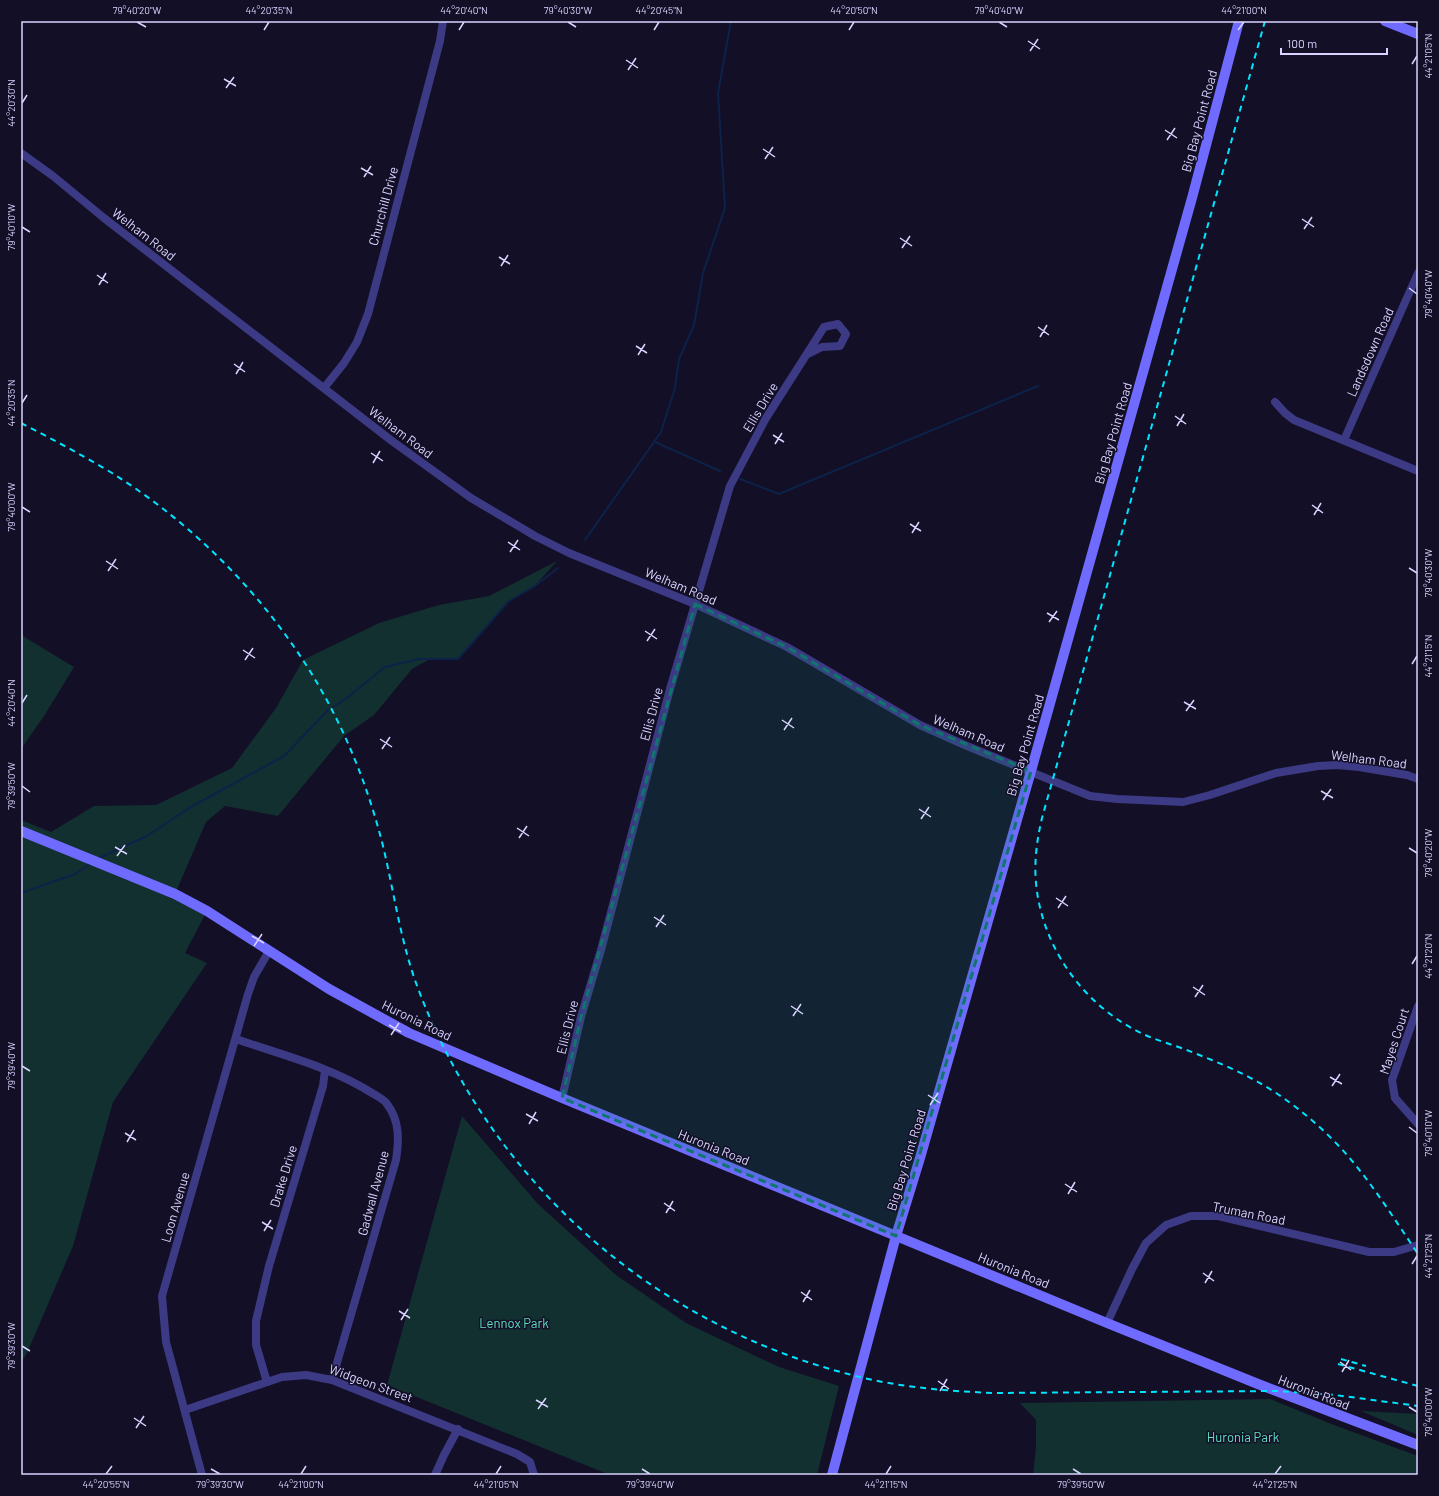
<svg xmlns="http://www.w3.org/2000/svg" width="1439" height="1496" font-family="Barlow,sans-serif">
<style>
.green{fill:#12302f}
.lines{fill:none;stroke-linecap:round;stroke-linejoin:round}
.stream{stroke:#0c2248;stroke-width:2}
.street{stroke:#3d3a85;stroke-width:8}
.secondary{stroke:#6f6bff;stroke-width:10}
.rail{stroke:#00e5ff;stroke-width:2;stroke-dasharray:6 5;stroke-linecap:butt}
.marked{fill:#0f766e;fill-opacity:0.2;stroke:#0f766e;stroke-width:3;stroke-dasharray:8 5;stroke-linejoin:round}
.ticks{fill:none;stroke:#d9d4ff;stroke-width:1.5}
.labels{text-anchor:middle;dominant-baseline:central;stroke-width:3;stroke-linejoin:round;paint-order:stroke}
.street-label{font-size:13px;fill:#d9d4ff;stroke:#130f26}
.park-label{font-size:13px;fill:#5fe0c0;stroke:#130f26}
.neatline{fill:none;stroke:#d9d4ff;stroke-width:1.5}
.ticks-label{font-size:10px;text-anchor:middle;fill:#d9d4ff}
</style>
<rect width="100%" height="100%" fill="#130f26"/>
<g class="green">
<polygon points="557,561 535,586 509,601 458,659 430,659 412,669 374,715 344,736 278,816 225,806 206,822 175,894 207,911 185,953 207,963 113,1102 73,1246 27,1353 21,1363 21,820 51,832 94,806 156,805 232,768 276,708 303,660 379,623 439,605 489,596"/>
<polygon points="21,635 74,667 44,716 21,749"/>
<polygon points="462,1116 538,1204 616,1275 686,1323 779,1367 839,1386 817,1475 610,1475 387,1385"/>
<polygon points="1270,1399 1334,1425 1418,1456 1418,1475 1033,1475 1036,1447 1036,1420 1020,1403"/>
<polygon points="1361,1411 1418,1414 1418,1435"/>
</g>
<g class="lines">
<g class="stream">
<polyline points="655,442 720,471"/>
<polyline points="740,479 779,494 1038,386"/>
<polyline points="585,540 661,432 675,388 679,359 694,325 703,273 725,208 718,93 731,21"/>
<polyline points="333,707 348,697 385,667 419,659 458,659 509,601 535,586 558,568"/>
<polyline points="99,858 147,836 189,808 284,756 329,709"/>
<polyline points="21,893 75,874 90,864"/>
</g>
<g class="street">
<polyline points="21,153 53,176 104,218 392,441 471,498 535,536 569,553 695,604 787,647 920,725 967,746 1090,796 1117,799 1183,802 1210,795 1276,773 1318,766 1337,765 1359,767 1407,775 1418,779"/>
<polyline points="324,388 344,363 357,342 368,314 440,41 443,21"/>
<polyline points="1275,402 1285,413 1294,420 1418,471"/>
<polyline points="1344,440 1418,273"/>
<polyline points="1418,1006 1392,1080 1395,1098 1418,1124"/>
<path d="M236,1039C282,1055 331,1067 372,1093C377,1096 384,1099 387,1104C400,1121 399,1140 396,1160L332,1380"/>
<polyline points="562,1098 581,1017 601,950 670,689 730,486 766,418 824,327 838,324 846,334 840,346 822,347 808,354"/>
<polyline points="1107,1323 1132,1269 1146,1243 1166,1225 1191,1216 1218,1216 1369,1252 1394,1252 1418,1245"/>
<polyline points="267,1382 256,1345 256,1321 269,1266 323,1086 325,1070"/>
<polyline points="185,1410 282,1377 306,1375 332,1380 517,1454 530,1462 534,1475"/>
<polyline points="202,1475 166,1342 162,1296 248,994 254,977 269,951"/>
<polyline points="435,1475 444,1455 458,1429"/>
</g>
<g class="secondary">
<polyline points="1385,21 1418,34"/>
<polyline points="21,831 175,894 207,911 329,989 409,1033 562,1098 1107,1323 1258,1384 1418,1445"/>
<polyline points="832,1475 896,1236 920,1158 1031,771 1192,198 1239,21"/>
</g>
<g class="rail">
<path d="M1265,21L1042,818C1037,839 1034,861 1036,883C1042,948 1084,1006 1143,1034C1156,1040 1170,1044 1184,1049C1218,1062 1252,1076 1282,1097C1308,1115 1333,1138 1353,1162C1377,1191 1397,1223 1418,1254"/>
<path d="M21,423C52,439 82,455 112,473C193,524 263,594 313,676C345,729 368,786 383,846C394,892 400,938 416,983C487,1177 648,1322 848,1374C895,1387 945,1391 994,1393L1277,1391L1335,1395L1418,1406"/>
<polyline points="1341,1359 1366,1366"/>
<polyline points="1338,1364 1418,1386"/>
</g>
</g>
<path class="marked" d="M695,604L787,647L920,725L1031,771L896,1236L562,1098L581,1017Z"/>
<path class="ticks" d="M137,22L146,27M568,22L576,27M999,22L1007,27M264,30L269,22M459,30L464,22M654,30L659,22M849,30L854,22M1238,30L1244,22M1028,41L1040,49M1030,51L1038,39M626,60L638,68M1412,64L1417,56M628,70L636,58M224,79L236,86M226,88L234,77M22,103L27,95M1165,130L1177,138M1167,140L1175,128M763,149L775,157M765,159L773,147M361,168L373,175M364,177L371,166M1302,219L1314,227M22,227L30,232M1304,229L1312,217M900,238L912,246M902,248L910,236M499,257L510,264M501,266L508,255M97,275L108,283M99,285L106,273M1409,288L1417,294M1038,327L1049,335M1040,337L1047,325M636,346L647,353M638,355L645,344M234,364L245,372M236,374L243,362M22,403L27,395M1175,416L1186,424M1177,426L1184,414M773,435L784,442M775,444L782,433M371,453L383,461M373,463L380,451M1312,505L1323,513M22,507L30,512M1314,515L1321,503M910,524L921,531M912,533L919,522M508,542L520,550M510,552L518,540M106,561L118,569M1409,568L1417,573M108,571L116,559M1047,613L1059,620M1049,622L1057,611M645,631L657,639M647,641L655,629M243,650L255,658M245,660L253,648M1412,664L1417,656M1184,702L1196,709M22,703L27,695M1186,711L1194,700M782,720L794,728M784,730L792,718M380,739L392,747M382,749L390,737M22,786L30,792M1321,791L1333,798M1323,800L1331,789M919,809L931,817M921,819L929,807M517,828L529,836M519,838L527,826M115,847L127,854M1409,848L1417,853M117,856L125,845M1056,898L1068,906M1058,908L1066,896M654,917L666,925M656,927L664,915M252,936L264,943M254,946L262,934M1412,964L1417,956M1193,987L1205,995M1195,997L1203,985M791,1006L803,1014M793,1016L801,1004M389,1025L401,1032M391,1035L399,1023M22,1066L30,1071M1330,1077L1342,1084M1332,1086L1340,1074M928,1095L940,1103M930,1105L938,1093M526,1114L538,1121M529,1124L536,1112M1409,1127L1417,1133M125,1133L136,1140M127,1142L134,1130M1065,1184L1077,1192M1068,1194L1075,1182M664,1203L675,1211M666,1213L673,1201M262,1222L273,1229M264,1231L271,1220M1412,1264L1417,1256M1203,1273L1214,1281M1205,1283L1212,1271M801,1292L812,1300M803,1302L810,1290M399,1311L410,1318M401,1320L408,1309M22,1346L30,1351M1340,1362L1351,1370M1342,1372L1349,1360M938,1381L949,1389M940,1391L947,1379M536,1400L548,1407M1409,1407L1417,1412M538,1409L546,1398M134,1418L146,1426M136,1428L144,1416M211,1469L220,1474M642,1469L650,1474M1073,1469L1081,1474M106,1474L112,1466M301,1474L306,1466M496,1474L501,1466M886,1474L891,1466M1275,1474L1281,1466"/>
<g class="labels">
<g class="street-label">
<text transform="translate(1199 121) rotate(-75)">Big Bay Point Road</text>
<text transform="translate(383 206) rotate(-75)">Churchill Drive</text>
<text transform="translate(144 234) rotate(38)">Welham Road</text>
<text transform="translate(1370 352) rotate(-66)">Landsdown Road</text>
<text transform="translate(760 407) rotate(-59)">Ellis Drive</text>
<text transform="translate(401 432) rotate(37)">Welham Road</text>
<text transform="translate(1113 433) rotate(-74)">Big Bay Point Road</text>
<text transform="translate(681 586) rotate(23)">Welham Road</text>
<text transform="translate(651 714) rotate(-75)">Ellis Drive</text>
<text transform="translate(969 733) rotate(23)">Welham Road</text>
<text transform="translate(1025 745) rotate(-74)">Big Bay Point Road</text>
<text transform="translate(1369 759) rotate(7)">Welham Road</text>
<text transform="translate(417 1020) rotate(26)">Huronia Road</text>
<text transform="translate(567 1027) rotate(-76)">Ellis Drive</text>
<text transform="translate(1394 1041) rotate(-72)">Mayes Court</text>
<text transform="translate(714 1147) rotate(22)">Huronia Road</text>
<text transform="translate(906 1160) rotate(-73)">Big Bay Point Road</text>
<text transform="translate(283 1176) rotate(-73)">Drake Drive</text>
<text transform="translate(373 1193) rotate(-75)">Gadwall Avenue</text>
<text transform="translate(175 1207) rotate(-74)">Loon Avenue</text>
<text transform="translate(1249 1213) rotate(11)">Truman Road</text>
<text transform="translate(1014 1270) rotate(22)">Huronia Road</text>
<text transform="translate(371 1383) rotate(20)">Widgeon Street</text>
<text transform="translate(1314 1392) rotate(21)">Huronia Road</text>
</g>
<g class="park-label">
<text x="514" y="1323">Lennox Park</text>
<text x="1243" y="1437">Huronia Park</text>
</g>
</g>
<rect width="1439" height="1496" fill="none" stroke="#130f26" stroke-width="44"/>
<path d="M1281 48v6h106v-6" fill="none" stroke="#d9d4ff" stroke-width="2"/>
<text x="1287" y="48" font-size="12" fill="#d9d4ff" stroke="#130f26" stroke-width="3" paint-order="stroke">100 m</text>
<rect x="22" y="22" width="1395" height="1452" class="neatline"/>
<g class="ticks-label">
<text x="137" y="14">79°40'20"W</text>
<text x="269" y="14">44°20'35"N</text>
<text x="464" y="14">44°20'40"N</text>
<text x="568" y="14">79°40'30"W</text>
<text x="659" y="14">44°20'45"N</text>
<text x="854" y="14">44°20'50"N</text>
<text x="999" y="14">79°40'40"W</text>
<text x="1244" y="14">44°21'00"N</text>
<text transform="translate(1428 56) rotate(-90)" y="4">44°21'05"N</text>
<text transform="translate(11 103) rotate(-90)" y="4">44°20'30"N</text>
<text transform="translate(11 227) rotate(-90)" y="4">79°40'10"W</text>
<text transform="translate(1428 294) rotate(-90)" y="4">79°40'40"W</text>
<text transform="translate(11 403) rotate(-90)" y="4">44°20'35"N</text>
<text transform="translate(11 507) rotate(-90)" y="4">79°40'00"W</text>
<text transform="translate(1428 573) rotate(-90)" y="4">79°40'30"W</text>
<text transform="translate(1428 656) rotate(-90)" y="4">44°21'15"N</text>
<text transform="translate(11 703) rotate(-90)" y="4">44°20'40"N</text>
<text transform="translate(11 786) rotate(-90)" y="4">79°39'50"W</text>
<text transform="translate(1428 853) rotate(-90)" y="4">79°40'20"W</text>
<text transform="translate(1428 956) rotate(-90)" y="4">44°21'20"N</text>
<text transform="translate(11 1066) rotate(-90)" y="4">79°39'40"W</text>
<text transform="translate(1428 1133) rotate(-90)" y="4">79°40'10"W</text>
<text transform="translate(1428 1256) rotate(-90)" y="4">44°21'25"N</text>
<text transform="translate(11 1346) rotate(-90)" y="4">79°39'30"W</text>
<text transform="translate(1428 1412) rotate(-90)" y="4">79°40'00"W</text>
<text x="106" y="1488">44°20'55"N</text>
<text x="220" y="1488">79°39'30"W</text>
<text x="301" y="1488">44°21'00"N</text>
<text x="496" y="1488">44°21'05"N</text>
<text x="650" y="1488">79°39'40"W</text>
<text x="886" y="1488">44°21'15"N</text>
<text x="1081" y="1488">79°39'50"W</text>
<text x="1275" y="1488">44°21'25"N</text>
</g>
</svg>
